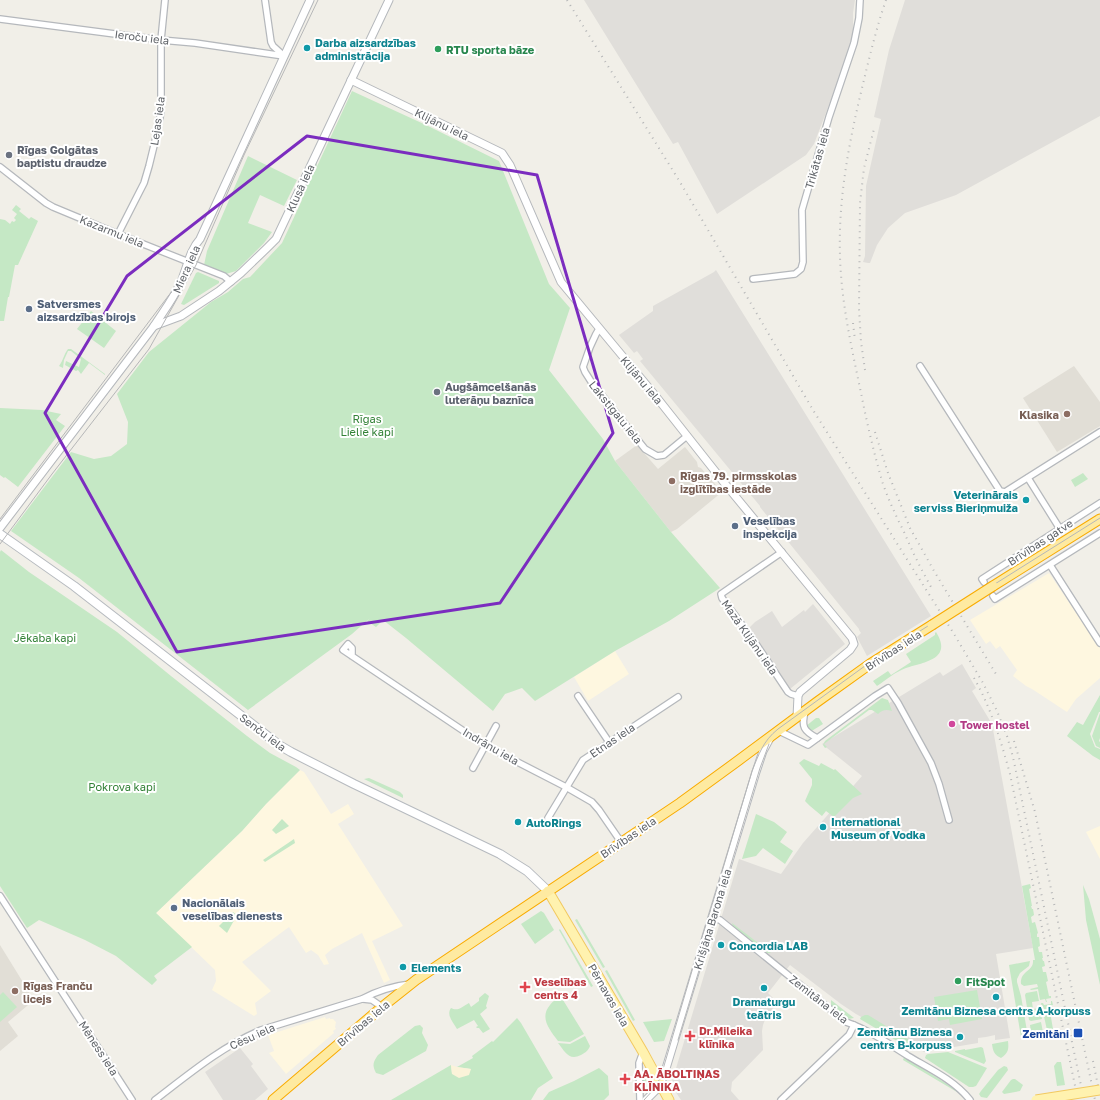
<svg xmlns="http://www.w3.org/2000/svg" width="1100" height="1100" font-family="'Golos Text',sans-serif">
<style>
.commercial{fill:#fef7e0}
.industrial{fill:#e0deda}
.education{fill:#e1ded6}
.green{fill:#c5e8c5}
.sand{fill:#fbf3d9}
.lines{fill:none;stroke-linecap:round;stroke-linejoin:round}
.minor-casing{stroke:#b5b8bc;stroke-width:8}
.tertiary-casing{stroke:#b5b8bc;stroke-width:9}
.secondary-casing{stroke:#b6babf;stroke-width:10}
.primary-casing{stroke:#f2c960;stroke-width:11}
.trunk-casing{stroke:#f9ab00;stroke-width:11}
.minor{stroke:#fff;stroke-width:5.5}
.tertiary{stroke:#fff;stroke-width:7}
.secondary{stroke:#fff;stroke-width:8}
.primary{stroke:#fff2af;stroke-width:9}
.trunk{stroke:#feeaa1;stroke-width:9}
.tram{stroke:#b6b7b8;stroke-width:1}
.rail{stroke:#b6b7b8;stroke-width:2;stroke-dasharray:1 5;stroke-linecap:butt}
.primary-bridge-casing{stroke:#f2c960;stroke-width:11;stroke-linecap:butt}
.trunk-bridge-casing{stroke:#f9ab00;stroke-width:11;stroke-linecap:butt}
.primary-bridge{stroke:#fff2af;stroke-width:9}
.trunk-bridge{stroke:#feeaa1;stroke-width:9}
.marked{fill:none;stroke:#7b2cbf;stroke-width:3;stroke-linejoin:round}
.culture-dot{fill:#0f9aa8;stroke:#fff;stroke-width:1.5}
.leisure-dot{fill:#2e9e5b;stroke:#fff;stroke-width:1.5}
.worship-dot{fill:#6b7280;stroke:#fff;stroke-width:1.5}
.service-dot{fill:#5c6f8a;stroke:#fff;stroke-width:1.5}
.education-dot{fill:#8d6e63;stroke:#fff;stroke-width:1.5}
.hotel-dot{fill:#d1479c;stroke:#fff;stroke-width:1.5}
.health-dot{fill:#e0444e;stroke:#fff;stroke-width:1.5}
.transit-dot{fill:#1a4fb4;stroke:#fff;stroke-width:1.5}
.labels{text-anchor:middle;dominant-baseline:central;stroke-width:4;stroke-linejoin:round;paint-order:stroke}
.street-label{font-size:11px;fill:#5f6368;stroke:#fff}
.culture-label{font-size:11px;font-weight:bold;fill:#0d838f;stroke:#fff;text-anchor:start}
.leisure-label{font-size:11px;font-weight:bold;fill:#27864d;stroke:#fff;text-anchor:start}
.worship-label{font-size:11px;font-weight:bold;fill:#5b616d;stroke:#fff;text-anchor:start}
.service-label{font-size:11px;font-weight:bold;fill:#4e5e75;stroke:#fff;text-anchor:start}
.education-label{font-size:11px;font-weight:bold;fill:#785e54;stroke:#fff;text-anchor:start}
.park-label{font-size:11px;fill:#348238;stroke:#fff}
.hotel-label{font-size:11px;font-weight:bold;fill:#b23c85;stroke:#fff;text-anchor:start}
.health-label{font-size:11px;font-weight:bold;fill:#be3a42;stroke:#fff;text-anchor:start}
.transit-label{font-size:11px;font-weight:bold;fill:#164399;stroke:#fff;text-anchor:end}
</style>
<rect width="100%" height="100%" fill="#f1efe8"/>
<g class="commercial">
<polygon points="1049,573 1100,648 1100,678 1076,699 1067,712 1032,689 1026,686 1013,676 1017,670 1000,646 996,649 990,641 986,644 970,620"/>
<polygon points="615,651 629,674 588,701 574,677"/>
<polygon points="300,770 304,772 331,814 348,804 354,814 338,824 403,926 372,941 390,980 384,983 362,933 332,949 325,955 329,964 324,965 318,955 311,950 306,953 289,927 242,962 271,991 255,1003 257,1014 254,1016 212,990 216,981 215,970 156,913 242,831 266,804"/>
<polygon points="1100,826 1100,859 1086,832"/>
<polygon points="325,1017 326,1019 330,1018 330,1019 333,1019 336,1022 335,1027 336,1029 333,1031 334,1033 286,1074 269,1053 274,1051 268,1035"/>
</g>
<g class="industrial">
<polygon points="584,0 855,0 853,13 853,34 852,45 814,144 806,155 717,214 678,142 673,144"/>
<polygon points="905,0 1100,0 1100,116 956,195 905,213 888,228 877,245 870,263 868,263 863,262 865,256 866,186 881,119 874,117 889,50"/>
<polygon points="716,270 931,616 867,656 857,637 861,633 859,630 859,629 760,507 760,506 640,361 643,359 637,351 634,353 619,335 653,311 653,306 714,272"/>
<polygon points="813,604 845,644 790,689 765,652 748,629 755,622 772,611 782,627 804,610 805,612"/>
<polygon points="962,664 976,688 972,691 992,724 1033,948 996,954 1010,1038 995,1040 995,1035 986,1037 978,1038 978,1043 924,1052 856,1014 841,1004 790,965 768,993 775,1000 770,1018 766,1017 763,1025 762,1031 763,1050 732,1082 731,1091 739,1100 681,1100 671,1085 739,859 781,874 803,843 862,776 822,744 940,672 943,676"/>
<polygon points="240,1048 253,1064 251,1066 268,1089 255,1100 223,1100 205,1072"/>
</g>
<g class="education">
<polygon points="1074,366 1100,402 1100,426 1057,452 1023,398"/>
<polygon points="637,445 658,469 685,447 697,462 698,467 701,468 722,492 677,529 671,532 615,461"/>
<polygon points="0,945 34,1000 8,1022 18,1036 0,1051"/>
</g>
<g class="green">
<polygon points="352,91 426,125 499,161 549,284 570,308 549,370 603,439 615,461 671,532 720,588 669,621 615,651 535,701 522,688 505,694 493,711 406,638 383,620 376,627 367,621 370,618 352,634 248,710 79,578 11,531 71,452 94,459 111,456 127,444 128,422 117,394 149,352 211,302 228,292 243,279 250,277 282,243 302,200 298,202 316,158 317,165 313,175"/>
<polygon points="248,156 297,180 284,206 260,195 248,223 272,232 264,243 236,271 226,274 204,265 207,251"/>
<polygon points="16,205 21,209 19,211 29,219 31,217 38,221 18,265 15,265 9,297 8,297 4,321 0,321 0,219 5,220 10,224 12,221 14,222 16,220 14,218 17,214 12,210"/>
<polygon points="198,272 219,281 219,283 184,305 181,304 196,273"/>
<polygon points="91,311 116,331 104,348 77,329"/>
<path d="M68,349H71L105,374V375L89,363L81,374L78,370L76,371L65,365L66,361L79,367L81,359L71,351H68L64,360L63,368L59,366C63,361 64,354 68,349Z"/>
<polygon points="0,408 42,410 61,414 56,420 65,426 18,487 5,477 4,478 0,475"/>
<polygon points="1083,473 1088,479 1075,487 1071,480"/>
<polygon points="1,550 29,572 117,632 171,676 247,736 270,753 296,767 300,770 266,804 242,831 156,913 192,947 154,976 157,980 152,985 116,956 85,940 39,920 27,928 0,886 0,552"/>
<path d="M936,632C953,659 925,662 906,668C895,672 886,680 877,686L873,681L888,671L891,675L911,662L906,654L935,635V633Z"/>
<polygon points="1100,695 1100,712 1099,712 1090,734 1095,747 1100,749 1100,760 1093,756 1067,736 1077,722 1083,725"/>
<path d="M882,698L888,700L892,711C886,709 882,710 878,714L872,710H869L824,744L827,747L825,748L823,745L825,741Z"/>
<polygon points="1100,713 1100,738 1099,741 1100,742 1100,748 1096,746 1092,736"/>
<polygon points="816,718 819,718 823,724 810,732 806,726"/>
<polygon points="804,759 819,766 821,763 834,770 835,769 862,794 853,798 834,817 826,811 822,816 810,806 805,801 812,785 812,779 799,763"/>
<polygon points="369,778 400,792 403,795 403,798 364,779"/>
<polygon points="756,814 774,822 787,832 780,842 793,851 785,864 763,848 756,856 742,859"/>
<polygon points="282,819 289,826 276,834 272,830"/>
<polygon points="294,839 295,843 265,862 263,860"/>
<path d="M1030,884L1031,888L1029,889L1032,906H1031L1032,909H1033L1034,915L1031,917L1032,923L1035,922L1038,933L1037,934V937H1039L1040,946L1038,947L1039,952H1042L1043,958H1042L1043,961H1044L1045,966L1042,967L1043,972H1046L1048,981L1046,982L1049,996H1051V998L1046,999L1047,1002H1046L1045,999L1040,1000L1038,989L1031,990L1030,989L1038,987L1037,984L1024,986L1021,984C1020,970 1034,972 1033,960H1035L1022,886Z"/>
<polygon points="1083,885 1089,899 1100,939 1100,985 1086,920"/>
<polygon points="541,911 544,913 554,930 535,944 521,924"/>
<polygon points="233,912 237,915 227,933 219,926"/>
<polygon points="577,919 605,967 603,968 575,920"/>
<polygon points="732,923 771,953 767,953 762,950 733,927"/>
<polygon points="560,929 593,986 591,987 559,930"/>
<polygon points="1030,961 1029,966 1020,973 1017,979 1017,982 1021,996 1027,1031 1025,1036 1021,1037 1009,965"/>
<polygon points="607,970 635,1020 633,1021 605,971"/>
<polygon points="977,990 982,1019 950,1025 949,1019 938,1021 934,997"/>
<polygon points="1037,991 1039,1001 1032,1002 1033,1009 1040,1008 1042,1019 1031,1021 1029,1020 1025,995 1026,993"/>
<polygon points="3,992 17,1007 0,1022 0,995"/>
<path d="M485,993L489,996L486,1006L487,1008L480,1014L490,1029L483,1033L479,1028H477L476,1027L478,1026L474,1020L457,1029C453,1022 446,1015 451,1008C458,1012 463,1006 469,1003L471,1007L479,1001V998Z"/>
<path d="M560,998L563,1000L584,1034L570,1042L558,1041C550,1030 539,1018 550,1005C553,1001 556,999 560,998Z"/>
<polygon points="831,1000 854,1018 848,1019 832,1007 831,1005"/>
<polygon points="1051,1001 1052,1001 1053,1005 1049,1006 1053,1029 1047,1030 1041,1003 1043,1003 1044,1005 1051,1004"/>
<polygon points="865,1015 868,1015 914,1043 913,1045 916,1047 914,1051 860,1019 861,1017"/>
<polygon points="517,1018 521,1023 553,1078 538,1088 531,1100 391,1100 451,1065 452,1074 471,1069 457,1067 473,1058 472,1056 492,1041 493,1042"/>
<polygon points="672,1019 664,1041 654,1042 643,1022"/>
<polygon points="1041,1022 1043,1032 1031,1034 1030,1025"/>
<path d="M420,1025L423,1028L422,1033L428,1045L426,1051L383,1075L376,1073C372,1065 373,1062 378,1055L415,1026Z"/>
<path d="M585,1036L590,1046C588,1051 586,1052 581,1055C569,1061 565,1052 558,1043L570,1044Z"/>
<path d="M1008,1041C1009,1050 1008,1053 1001,1058C994,1055 993,1051 992,1044Z"/>
<polygon points="981,1047 983,1048 986,1061 984,1064 955,1052 955,1051 965,1049 965,1050"/>
<polygon points="948,1052 987,1068 976,1086 973,1087 969,1087 925,1058 926,1055 928,1054"/>
<polygon points="904,1057 944,1082 958,1092 957,1092 903,1060"/>
<polygon points="1057,1062 1061,1062 1065,1085 1057,1086 1054,1066"/>
<polygon points="1004,1066 1007,1067 1008,1070 987,1098 981,1097 979,1094 981,1091 998,1070"/>
<polygon points="599,1068 608,1076 609,1095 604,1100 543,1100 549,1092 574,1081"/>
<polygon points="641,1069 649,1083 650,1086 642,1095"/>
<polygon points="1013,1079 1015,1079 1023,1085 1020,1091 1004,1094 1002,1092 1011,1080"/>
</g>
<polygon class="sand" points="451,1065 457,1067 471,1069 469,1075 459,1078 452,1074"/>
<g class="lines">
<g class="minor-casing">
<g id="minor">
<polyline points="265,0 271,42 273,46 284,56"/>
<polyline points="0,19 161,40 195,43 284,56"/>
<polyline points="0,167 46,203 53,207 118,234 224,276 231,282"/>
<polyline points="118,234 144,183 149,166 158,129 161,111 161,40 165,0"/>
<polyline points="753,279 795,274 801,269 803,262 802,210 829,117 854,43 859,18 860,0"/>
<polyline points="599,329 596,334 590,347 583,367 585,372 592,383 645,449 657,456 664,455 687,436"/>
<polyline points="920,366 1000,491 1005,492 1100,432"/>
<polyline points="1028,478 1060,529"/>
<polyline points="782,552 721,594 722,598 754,641 788,692 791,694 798,696"/>
<polyline points="1050,565 1100,643"/>
<polyline points="984,582 982,579 1100,503"/>
<polyline points="993,596 995,599 1100,533"/>
<polyline points="352,656 352,648 348,644 343,650 477,740 496,751 566,787 592,802 599,810 621,842"/>
<polyline points="578,696 609,742"/>
<path d="M805,712C801,727 804,731 817,738"/>
<polyline points="779,731 808,745 875,696 888,688 898,703 931,763 939,784 949,820"/>
<polyline points="473,768 496,726"/>
<polyline points="548,818 583,760 678,697"/>
<polyline points="0,896 132,1100"/>
<path d="M712,918L720,920L846,1022C869,1030 888,1043 908,1056C930,1069 954,1080 970,1100"/>
<polyline points="363,999 372,1000 382,1007"/>
<path d="M155,1100C189,1074 221,1047 261,1030L362,999C377,991 393,986 410,984"/>
<polyline points="640,1100 639,1063 643,1052"/>
<polyline points="781,1100 849,1035 854,1025"/>
</g>
</g>
<g class="tertiary-casing">
<g id="tertiary">
<polyline points="351,80 502,153 510,165 561,282 654,394 726,485 852,638 854,644 850,650 800,692 798,696 797,717"/>
<polyline points="154,326 181,316 219,291 241,273 267,248 276,239 389,0"/>
<path d="M0,528L154,326C163,312 173,299 180,284C187,269 189,251 200,239L310,0"/>
<polyline points="646,1100 659,1087 664,1075 756,772 763,751 770,738"/>
</g>
</g>
<g class="secondary-casing">
<polyline id="secondary" points="0,534 74,586 279,745 291,752 354,784 500,854 527,871 548,891"/>
</g>
<g class="primary-casing">
<polyline id="primary" points="548,891 643,1052 669,1100"/>
</g>
<g class="trunk-casing">
<g id="trunk">
<polyline points="993,586 1100,519"/>
<polyline points="273,1100 382,1007 416,980 680,803 739,760 817,702 870,664 932,625"/>
</g>
</g>
<use href="#minor" class="minor"/>
<use href="#tertiary" class="tertiary"/>
<use href="#secondary" class="secondary"/>
<use href="#primary" class="primary"/>
<use href="#trunk" class="trunk"/>
<g class="tram">
<polyline points="0,519 169,295 181,282 184,277"/>
<polyline points="0,544 52,474 149,349 163,324 196,265 244,155 318,0"/>
<polyline points="678,1040 760,768 769,744"/>
<path d="M644,1100L655,1088L661,1076L699,947L710,912L752,771C759,754 763,741 778,729L869,663L1100,518"/>
</g>
<g class="rail">
<polyline points="567,0 680,182 813,410 954,634 983,683 997,711 1007,736 1013,757 1084,1100"/>
<path d="M886,0C876,29 869,59 862,88C847,151 836,211 841,275C844,315 853,354 861,393C867,423 874,454 883,484C889,501 896,516 904,532C912,551 921,569 931,587"/>
<polyline points="853,323 855,340"/>
<polyline points="865,370 861,342 859,309 860,203 864,168 874,129"/>
<polyline points="875,432 888,473 910,528 934,571 996,674"/>
<path d="M974,678C991,708 1001,741 1010,774L1078,1100"/>
<polyline points="1014,741 1035,812 1095,1100"/>
<polyline points="1093,1061 1100,1096"/>
</g>
<g class="primary-bridge-casing">
<polyline id="primary-bridge" points="1036,1100 1100,1090"/>
</g>
<g class="trunk-bridge-casing">
<polyline id="trunk-bridge" points="932,625 993,586"/>
</g>
<use href="#primary-bridge" class="primary-bridge"/>
<use href="#trunk-bridge" class="trunk-bridge"/>
</g>
<path class="marked" d="M307,136L537,175L613,433L500,603L177,652L45,413L127,276Z"/>
<g class="culture-dot">
<circle cx="307" cy="48" r="4"/>
<circle cx="1026" cy="500" r="4"/>
<circle cx="518" cy="822" r="4"/>
<circle cx="823" cy="827" r="4"/>
<circle cx="721" cy="945" r="4"/>
<circle cx="403" cy="967" r="4"/>
<circle cx="764" cy="988" r="4"/>
<circle cx="996" cy="997" r="4"/>
<circle cx="960" cy="1037" r="4"/>
</g>
<g class="leisure-dot">
<circle cx="438" cy="49" r="4"/>
<circle cx="958" cy="981" r="4"/>
</g>
<g class="worship-dot">
<circle cx="9" cy="155" r="4"/>
<circle cx="437" cy="392" r="4"/>
</g>
<g class="service-dot">
<circle cx="29" cy="309" r="4"/>
<circle cx="735" cy="526" r="4"/>
<circle cx="174" cy="908" r="4"/>
</g>
<g class="education-dot">
<circle cx="1067" cy="414" r="4"/>
<circle cx="672" cy="481" r="4"/>
<circle cx="15" cy="991" r="4"/>
</g>
<circle class="hotel-dot" cx="952" cy="724" r="4"/>
<g class="health-dot">
<path d="M523 981h4v4h4v4h-4v4h-4v-4h-4v-4h4z"/>
<path d="M688 1030h4v4h4v4h-4v4h-4v-4h-4v-4h4z"/>
<path d="M623 1073h4v4h4v4h-4v4h-4v-4h-4v-4h4z"/>
</g>
<rect class="transit-dot" x="1073" y="1028" width="10" height="10" rx="2"/>
<g class="labels">
<g class="street-label">
<text transform="translate(142 37) rotate(7)">Ieroču iela</text>
<text transform="translate(157 121) rotate(-82)">Lejas iela</text>
<text transform="translate(442 124) rotate(26)">Klijānu iela</text>
<text transform="translate(817 158) rotate(-74)">Trikātas iela</text>
<text transform="translate(300 188) rotate(-65)">Klusā iela</text>
<text transform="translate(112 231) rotate(22)">Kazarmu iela</text>
<text transform="translate(186 269) rotate(-66)">Miera iela</text>
<text transform="translate(642 380) rotate(50)">Klijānu iela</text>
<text transform="translate(616 412) rotate(51)">Lakstīgalu iela</text>
<text transform="translate(1040 542) rotate(-33)">Brīvības gatve</text>
<text transform="translate(750 637) rotate(55)">Mazā Klijānu iela</text>
<text transform="translate(893 650) rotate(-33)">Brīvības iela</text>
<text transform="translate(263 732) rotate(37)">Senču iela</text>
<text transform="translate(612 740) rotate(-34)">Etnas iela</text>
<text transform="translate(491 746) rotate(30)">Indrānu iela</text>
<text transform="translate(628 837) rotate(-34)">Brīvības iela</text>
<text transform="translate(712 919) rotate(-73)">Krišjāņa Barona iela</text>
<text transform="translate(609 995) rotate(60)">Pērnavas iela</text>
<text transform="translate(819 999) rotate(38)">Zemitāna iela</text>
<text transform="translate(363 1023) rotate(-40)">Brīvības iela</text>
<text transform="translate(252 1036) rotate(-24)">Cēsu iela</text>
<text transform="translate(99 1048) rotate(57)">Mēness iela</text>
</g>
<g class="culture-label">
<text x="315" y="42">Darba aizsardzības<tspan x="315" dy="13">administrācija</tspan></text>
<text x="1018" y="494" text-anchor="end">Veterinārais<tspan x="1018" dy="13">serviss Bieriņmuiža</tspan></text>
<text x="831" y="821">International<tspan x="831" dy="13">Museum of Vodka</tspan></text>
<text x="526" y="822">AutoRings</text>
<text x="729" y="945">Concordia LAB</text>
<text x="411" y="967">Elements</text>
<text x="764" y="1001" text-anchor="middle">Dramaturgu<tspan x="764" dy="13">teātris</tspan></text>
<text x="996" y="1010" text-anchor="middle">Zemitānu Biznesa centrs A-korpuss</text>
<text x="952" y="1031" text-anchor="end">Zemitānu Biznesa<tspan x="952" dy="13">centrs B-korpuss</tspan></text>
</g>
<g class="leisure-label">
<text x="446" y="49">RTU sporta bāze</text>
<text x="966" y="981">FitSpot</text>
</g>
<g class="worship-label">
<text x="17" y="149">Rīgas Golgātas<tspan x="17" dy="13">baptistu draudze</tspan></text>
<text x="445" y="386">Augšāmcelšanās<tspan x="445" dy="13">luterāņu baznīca</tspan></text>
</g>
<g class="service-label">
<text x="37" y="303">Satversmes<tspan x="37" dy="13">aizsardzības birojs</tspan></text>
<text x="743" y="520">Veselības<tspan x="743" dy="13">inspekcija</tspan></text>
<text x="182" y="902">Nacionālais<tspan x="182" dy="13">veselības dienests</tspan></text>
</g>
<g class="education-label">
<text x="1059" y="414" text-anchor="end">Klasika</text>
<text x="680" y="475">Rīgas 79. pirmsskolas<tspan x="680" dy="13">izglītības iestāde</tspan></text>
<text x="23" y="985">Rīgas Franču<tspan x="23" dy="13">licejs</tspan></text>
</g>
<g class="park-label">
<text x="367" y="418">Rīgas<tspan x="367" dy="13">Lielie kapi</tspan></text>
<text x="45" y="637">Jēkaba kapi</text>
<text x="122" y="786">Pokrova kapi</text>
</g>
<g class="hotel-label">
<text x="960" y="724">Tower hostel</text>
</g>
<g class="health-label">
<text x="534" y="981">Veselības<tspan x="534" dy="13">centrs 4</tspan></text>
<text x="699" y="1030">Dr.Mileika<tspan x="699" dy="13">klīnika</tspan></text>
<text x="634" y="1073">AA. ĀBOLTIŅAS<tspan x="634" dy="13">KLĪNIKA</tspan></text>
</g>
<g class="transit-label">
<text x="1069" y="1033">Zemitāni</text>
</g>
</g>
</svg>
